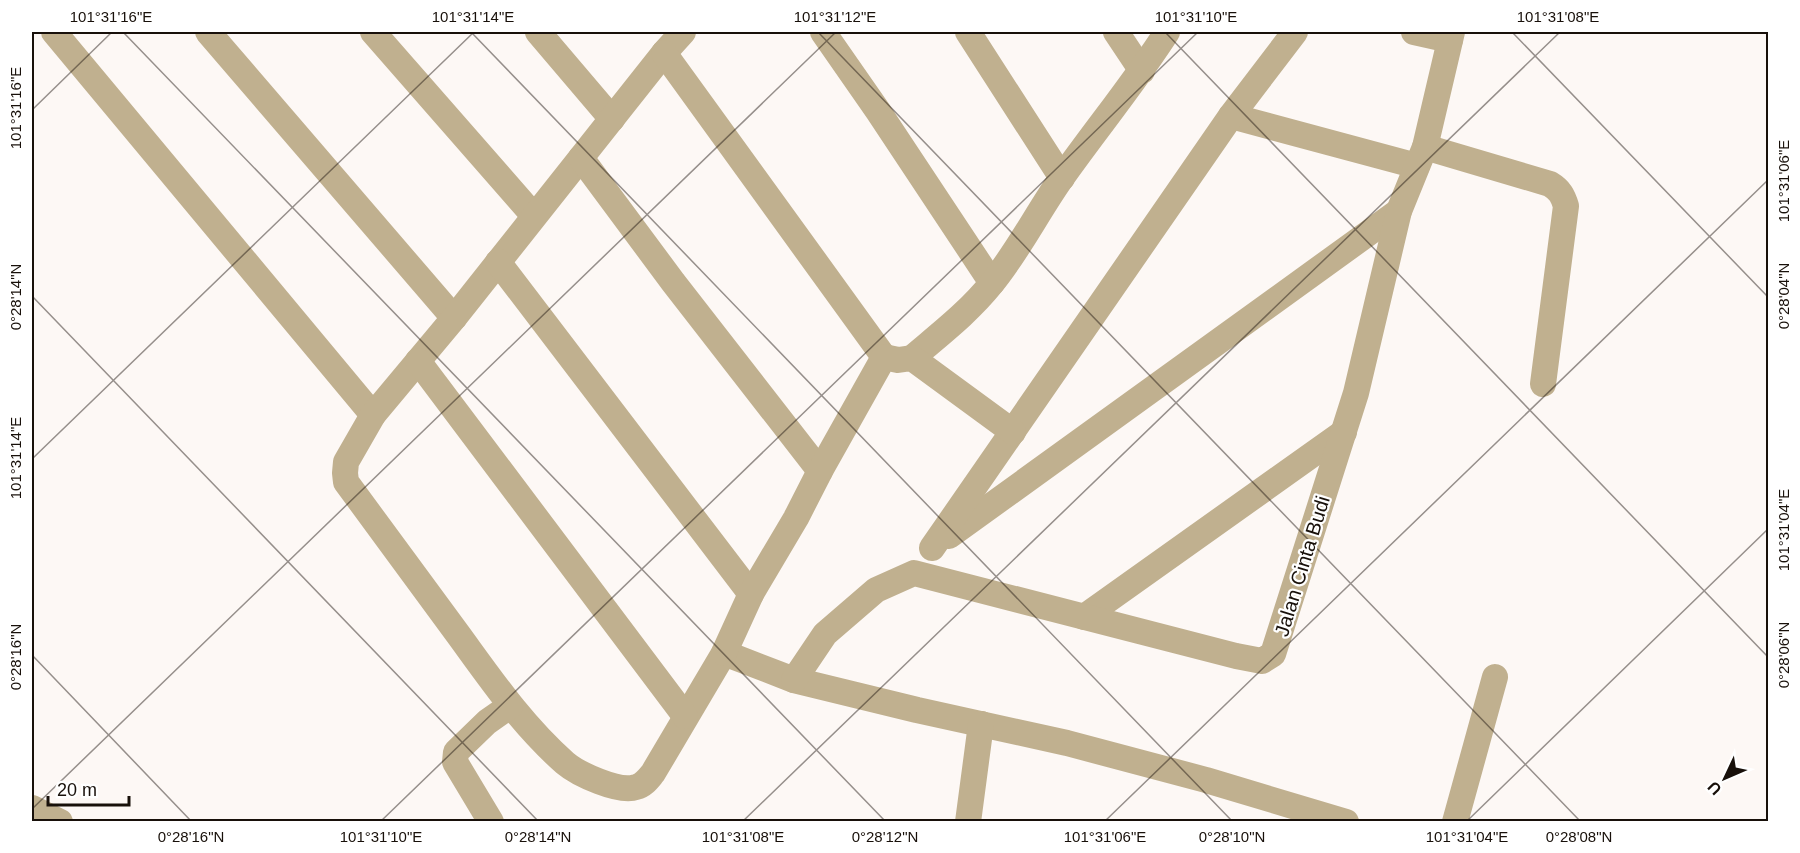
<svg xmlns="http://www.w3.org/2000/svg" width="1800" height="853" font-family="Arial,sans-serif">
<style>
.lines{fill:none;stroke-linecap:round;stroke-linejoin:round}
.street{stroke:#c0b08f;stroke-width:26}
.ticks{fill:none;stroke:#18100a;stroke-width:1.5;stroke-opacity:0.45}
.labels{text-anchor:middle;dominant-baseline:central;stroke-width:4.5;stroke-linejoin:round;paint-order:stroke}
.street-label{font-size:20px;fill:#18100a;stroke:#fff}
.neatline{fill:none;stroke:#18100a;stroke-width:2}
.ticks-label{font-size:15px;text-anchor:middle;fill:#18100a}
</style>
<rect width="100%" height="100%" fill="#fdf8f5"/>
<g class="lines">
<g class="street">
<polyline points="54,32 373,415"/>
<polyline points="208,32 454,318"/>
<polyline points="373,32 534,216"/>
<polyline points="538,32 612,119"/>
<path d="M683,32L664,53L454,318L373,415L346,462L345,473L346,482C384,534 422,585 460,637C492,681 523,726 565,763C578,774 619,793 636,787C644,785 648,779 653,773L724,653L794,680L917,710L1067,743L1206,780L1346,822"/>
<polyline points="823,32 878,111 992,283"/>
<polyline points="968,32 1062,178"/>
<polyline points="1116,32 1142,71"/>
<polyline points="1414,32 1450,40"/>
<polyline points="664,53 884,357"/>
<polyline points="1231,116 1417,166"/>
<path d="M1425,147L1550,184C1560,190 1563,196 1566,206L1543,384"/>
<polyline points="581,158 673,282 820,471"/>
<polyline points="498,262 751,594"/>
<path d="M912,358C940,334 969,312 992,283C1019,250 1038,211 1063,176C1097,128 1135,82 1167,32"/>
<polyline points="418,361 685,716"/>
<polyline points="949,536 1399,211"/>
<polyline points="932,548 1231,116 1295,32"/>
<polyline points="1084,617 1344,432"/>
<polyline points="724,653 751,594 796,518 820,471 884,357 898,360 912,358 1013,432"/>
<polyline points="794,680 825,634 876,590 914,573 1236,656 1262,661 1273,654 1356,393 1399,211 1425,147 1452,32"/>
<polyline points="32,808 60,822"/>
<polyline points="491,822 455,762 456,752 487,722 510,706"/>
<polyline points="968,822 981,724"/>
<polyline points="1455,822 1495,677"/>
</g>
</g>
<path class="ticks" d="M123,32L886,822M471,32L1233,822M818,32L1581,822M1165,32L1768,657M1512,32L1768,297M32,110L112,32M32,296L539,822M32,459L474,32M32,655L192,822M32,809L836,32M380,822L1198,32M742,822L1560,32M1104,822L1768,180M1466,822L1768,529"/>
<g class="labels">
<g class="street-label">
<text transform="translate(1302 566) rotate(-73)">Jalan Cinta Budi</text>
</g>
</g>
<rect width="1800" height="853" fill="none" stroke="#ffffff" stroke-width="66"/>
<g transform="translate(1725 778) rotate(226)" stroke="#ffffff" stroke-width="4.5" paint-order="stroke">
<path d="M0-4.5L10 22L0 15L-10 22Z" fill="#18100a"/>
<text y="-9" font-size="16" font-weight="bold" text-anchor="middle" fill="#18100a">U</text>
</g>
<path d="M48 796v9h81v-9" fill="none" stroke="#18100a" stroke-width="3"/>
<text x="57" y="796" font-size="18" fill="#18100a" stroke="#ffffff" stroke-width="4.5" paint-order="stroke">20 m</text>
<rect x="33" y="33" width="1734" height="787" class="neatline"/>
<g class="ticks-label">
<text x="111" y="22">101°31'16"E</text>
<text x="473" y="22">101°31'14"E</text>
<text x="835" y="22">101°31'12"E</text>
<text x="1196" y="22">101°31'10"E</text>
<text x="1558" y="22">101°31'08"E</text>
<text transform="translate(16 108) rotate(-90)" y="5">101°31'16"E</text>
<text transform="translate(1784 181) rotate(-90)" y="5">101°31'06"E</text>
<text transform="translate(1784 296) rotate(-90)" y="5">0°28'04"N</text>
<text transform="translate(16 297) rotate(-90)" y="5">0°28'14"N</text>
<text transform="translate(16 458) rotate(-90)" y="5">101°31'14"E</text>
<text transform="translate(1784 530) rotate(-90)" y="5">101°31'04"E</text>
<text transform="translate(1784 655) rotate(-90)" y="5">0°28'06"N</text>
<text transform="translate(16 657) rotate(-90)" y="5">0°28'16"N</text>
<text x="191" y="842">0°28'16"N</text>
<text x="381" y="842">101°31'10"E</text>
<text x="538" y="842">0°28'14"N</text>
<text x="743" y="842">101°31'08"E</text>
<text x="885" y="842">0°28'12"N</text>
<text x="1105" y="842">101°31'06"E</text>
<text x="1232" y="842">0°28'10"N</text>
<text x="1467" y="842">101°31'04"E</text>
<text x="1579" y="842">0°28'08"N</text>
</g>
</svg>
